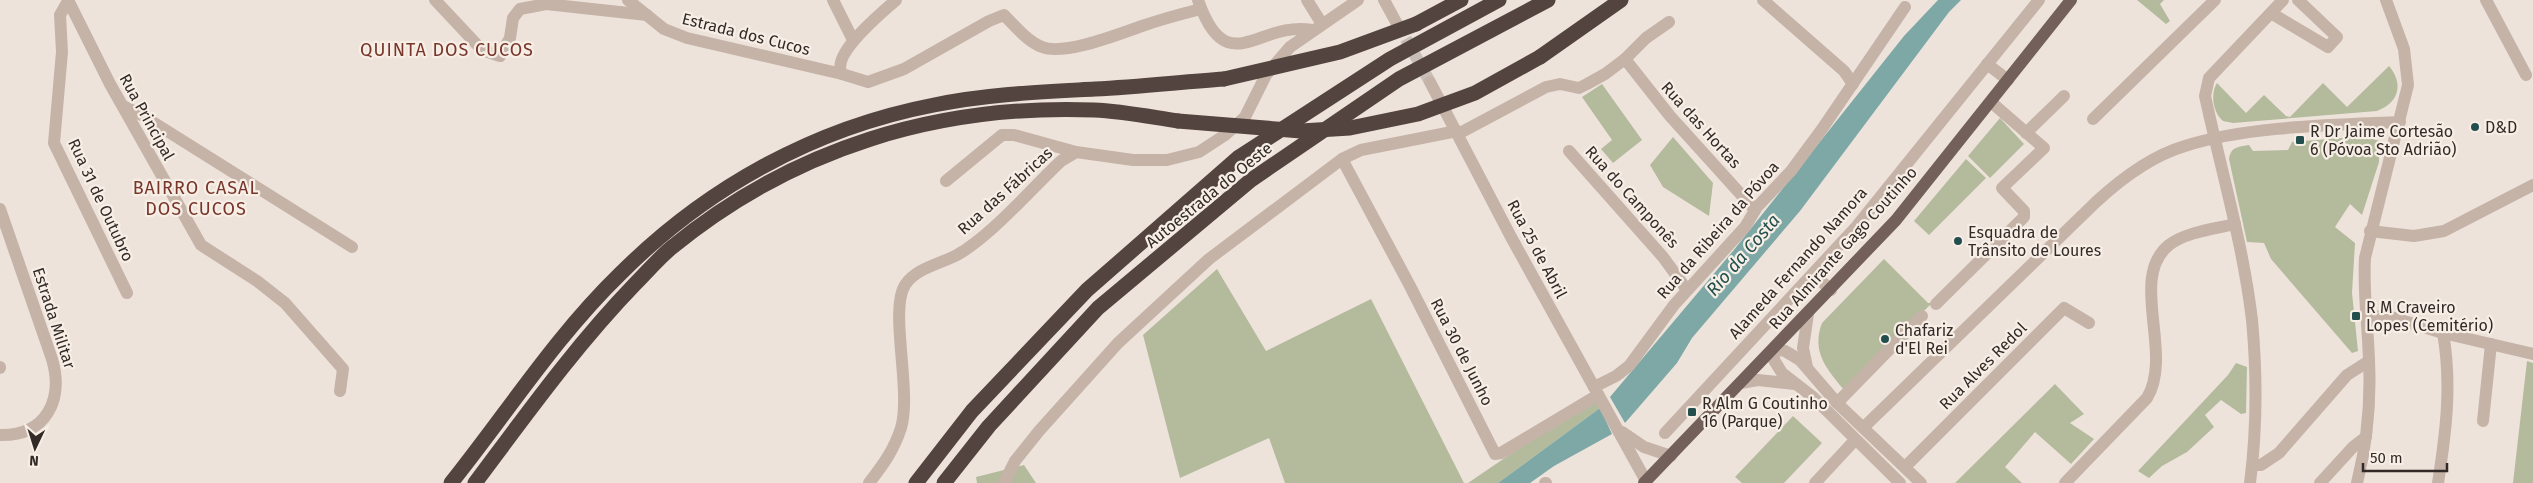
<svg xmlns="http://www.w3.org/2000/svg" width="2533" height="483" font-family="'Fira Sans',sans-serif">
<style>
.green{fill:#b4bb9d}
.water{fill:#7da8a6}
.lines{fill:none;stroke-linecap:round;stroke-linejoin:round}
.minor-tunnel{stroke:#c9beb7;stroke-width:12;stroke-dasharray:12 6;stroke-linecap:butt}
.minor{stroke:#c5b3a8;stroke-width:12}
.major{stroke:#73605a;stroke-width:12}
.highway{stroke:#53443f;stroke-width:15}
.highway-bridge{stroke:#53443f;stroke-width:15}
.poi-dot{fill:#224f4e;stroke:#f7eee6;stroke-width:2}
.labels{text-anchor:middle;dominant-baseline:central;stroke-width:4.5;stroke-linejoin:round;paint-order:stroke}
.street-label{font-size:16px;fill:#332a27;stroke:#f7eee6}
.poi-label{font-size:16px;fill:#332a27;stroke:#f7eee6;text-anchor:start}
.neighbourhood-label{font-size:18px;letter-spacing:1px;fill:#78362a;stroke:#f7eee6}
.water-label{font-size:18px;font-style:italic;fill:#224f4e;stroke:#f7eee6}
</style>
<rect width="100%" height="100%" fill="#eee3db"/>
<g class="green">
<polygon points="2137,0 2164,0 2160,4 2170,21 2166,24"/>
<path d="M2389,66C2404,84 2399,103 2377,111L2233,123L2223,121C2213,113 2210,94 2217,83L2246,113L2264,95L2286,116L2290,117L2323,83L2347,107Z"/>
<polygon points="1602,84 1642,140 1613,163 1601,149 1612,140 1582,97"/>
<polygon points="2000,118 2024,144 1990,178 1968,156"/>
<path d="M2365,136L2379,141V162L2362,215L2350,204L2335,227L2355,243L2352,293L2358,351L2352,353L2271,259L2264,243L2247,242L2229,159C2231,147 2237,147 2249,145L2253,151L2288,150L2292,142Z"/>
<polygon points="1673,137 1713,183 1709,216 1663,187 1650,165"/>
<polygon points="1966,159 1986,178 1929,235 1914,221"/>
<path d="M1884,259L1928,303H1932L1844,390C1827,369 1811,352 1822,323Z"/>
<polygon points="1217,269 1266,351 1371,299 1464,483 1285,483 1269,438 1180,478 1143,335"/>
<polygon points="2527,361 2533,363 2533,483 2513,483"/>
<polygon points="2236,363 2247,367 2246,413 2241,414 2221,400 2205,415 2214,427 2187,452 2162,466 2149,478 2138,471 2228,375"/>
<polygon points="2055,384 2084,414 2070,423 2094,439 2071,464 2035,432 2005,467 2022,483 1955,483"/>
<polygon points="1596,401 1600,408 1498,483 1468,483 1540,434"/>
<polygon points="1793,416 1822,443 1784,483 1742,483 1735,477"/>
<polygon points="1024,465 1036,483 977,483 976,477"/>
</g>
<g class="water">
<polygon points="1938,0 1961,0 1949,12 1800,211 1692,338 1677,363 1625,423 1610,397 1733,251 1904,36"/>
<polygon points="1600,408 1612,434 1554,466 1530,483 1498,483"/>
</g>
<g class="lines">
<polyline class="minor-tunnel" points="1397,23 1430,82"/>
<g class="minor">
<polyline points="68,0 110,84 201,245 257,281 285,303 343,369 340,391"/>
<polyline points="435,0 482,50 500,56 510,38 513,18 520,9 546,4 647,15"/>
<polyline points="628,0 664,29 687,38 842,74"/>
<polyline points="833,0 853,40"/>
<path d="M896,0C883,12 830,54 842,74L868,82L904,69L989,21L1004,15C1016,27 1027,41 1042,47C1064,56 1119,34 1142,26C1162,19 1181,14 1201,9"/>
<path d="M1198,0C1227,83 1259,20 1312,30"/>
<polyline points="1307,0 1322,24"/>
<polyline points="1384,0 1396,22"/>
<polyline points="1763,0 1844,71 1853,84"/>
<polyline points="2486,0 2526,75"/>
<polyline points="68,1 60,15 62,52 54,143 127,293"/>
<polyline points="2271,13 2328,47 2337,37 2298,0"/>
<polyline points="1625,59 1670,116 1755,210"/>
<polyline points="1987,64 2008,80"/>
<polyline points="1430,82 1511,237 1646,481"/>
<polyline points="123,106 140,114 352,247"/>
<polyline points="2093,119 2215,0"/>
<polyline points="2026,133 2064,96"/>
<polyline points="1458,134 1546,87 1560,84 1579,88 1587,84 1605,74 1625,59 1646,38 1669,22"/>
<polyline points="1569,151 1663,257 1687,290"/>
<polyline points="1342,159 1410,286 1495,454 1501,453 1598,395"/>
<polyline points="946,181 1002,135 1014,135 1076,152 1133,160 1167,160 1199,152 1225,135 1245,117 1266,75 1290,47 1358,0"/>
<path d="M0,209L52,359C64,400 46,436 0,435"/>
<polyline points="2370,231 2414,236 2444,231 2533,185"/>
<polyline points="1813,274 1831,290"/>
<polyline points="1936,304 2024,217 2024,211 2002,188 2044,148 1991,102"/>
<polyline points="2365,316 2391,317 2443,333 2533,354"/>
<polyline points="0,367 0,368"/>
<polyline points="1807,367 1803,348 1808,314"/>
<polyline points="1741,383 1758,380 1795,384"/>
<polyline points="1594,387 1616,376 1629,366 1674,305 1745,227 1757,207 1791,171 1822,129 1905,7"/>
<polyline points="1837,403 1922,316"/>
<polyline points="2483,421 2491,344"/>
<path d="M1864,427L2096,202C2122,178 2151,156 2185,146C2247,126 2334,125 2400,122"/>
<polyline points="1622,432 1644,447 1671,456"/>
<polyline points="1665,433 1856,227 2039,0"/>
<polyline points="2252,465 2261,465 2279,453 2347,375 2369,361"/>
<polyline points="1905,467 2064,308 2089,323"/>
<path d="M869,483C883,465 894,450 901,428C912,391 889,310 905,285C916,268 940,264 957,255C991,236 1031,189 1061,161L1076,152"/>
<polyline points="1004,483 1015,461 1039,431 1118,343 1209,259 1342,159 1361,150 1457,131"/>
<polyline points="1545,483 1546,483"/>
<polyline points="1815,483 1855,440"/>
<polyline points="1900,483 1813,397 1782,373 1774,360 1774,349 1785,351 1800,360 1837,403 1921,483"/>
<path d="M2065,483L2147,398C2174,353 2128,278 2169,245C2186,232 2214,229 2235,224"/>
<path d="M2250,483C2257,429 2257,374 2252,320C2243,244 2221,170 2205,96L2209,78L2283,0"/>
<polyline points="2320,483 2353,447 2366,437"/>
<path d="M2357,483C2367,443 2371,402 2369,361C2368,326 2363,293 2365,258L2408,85L2404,49L2386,0"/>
<path d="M2438,483C2446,432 2452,384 2443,333"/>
</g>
<polyline class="major" points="1644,483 1896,220 2071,0"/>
<g class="highway">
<polyline points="1416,24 1461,0"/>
<polyline points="1540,57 1621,0"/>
<path d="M451,483C507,413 556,336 620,274C706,188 814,128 934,105C987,94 1041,92 1095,89C1138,87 1181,82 1224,79"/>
<path d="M475,483C526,415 576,345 635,284C647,272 658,259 671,248C793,148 938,104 1094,110C1122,111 1151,117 1178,121"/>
<polyline points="916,483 972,411 1087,290 1239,157 1390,59 1499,0"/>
<polyline points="944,483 989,426 1098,308 1251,180 1399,79 1548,0"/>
</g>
<g class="highway-bridge">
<polyline points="1224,79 1340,52 1416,24"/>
<polyline points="1178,121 1301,131 1350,128 1418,114 1475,93 1540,57"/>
</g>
</g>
<g class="poi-dot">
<circle cx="2475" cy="127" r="5"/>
<rect x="2295" y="135" width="10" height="10" rx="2.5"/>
<circle cx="1958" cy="241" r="5"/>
<rect x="2351" y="311" width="10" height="10" rx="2.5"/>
<circle cx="1885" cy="339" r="5"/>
<rect x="1687" y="407" width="10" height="10" rx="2.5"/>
</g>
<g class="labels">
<g class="street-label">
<text transform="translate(746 34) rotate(14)">Estrada dos Cucos</text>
<text transform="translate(147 117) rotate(61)">Rua Principal</text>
<text transform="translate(1701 125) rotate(48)">Rua das Hortas</text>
<text transform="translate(1005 191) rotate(-42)">Rua das Fábricas</text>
<text transform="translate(1209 195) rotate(-39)">Autoestrada do Oeste</text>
<text transform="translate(1632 197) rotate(48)">Rua do Camponês</text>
<text transform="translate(101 200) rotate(65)">Rua 31 de Outubro</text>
<text transform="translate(1718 230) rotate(-49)">Rua da Ribeira da Póvoa</text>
<text transform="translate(1843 248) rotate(-48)">Rua Almirante Gago Coutinho</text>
<text transform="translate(1537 249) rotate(62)">Rua 25 de Abril</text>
<text transform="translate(1798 263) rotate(-48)">Alameda Fernando Namora</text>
<text transform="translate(54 318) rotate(72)">Estrada Militar</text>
<text transform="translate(1462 352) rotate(63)">Rua 30 de Junho</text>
<text transform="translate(1983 366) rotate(-45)">Rua Alves Redol</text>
</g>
<g class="poi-label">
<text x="2485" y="127">D&amp;D</text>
<text x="2310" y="131">R Dr Jaime Cortesão<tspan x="2310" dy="18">6 (Póvoa Sto Adrião)</tspan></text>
<text x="1968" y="232">Esquadra de<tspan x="1968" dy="18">Trânsito de Loures</tspan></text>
<text x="2366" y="307">R M Craveiro<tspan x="2366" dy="18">Lopes (Cemitério)</tspan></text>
<text x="1895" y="330">Chafariz<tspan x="1895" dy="18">d'El Rei</tspan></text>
<text x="1702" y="403">R Alm G Coutinho<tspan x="1702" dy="18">16 (Parque)</tspan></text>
</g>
<g class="neighbourhood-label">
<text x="447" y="50">QUINTA DOS CUCOS</text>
<text x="196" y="188">BAIRRO CASAL<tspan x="196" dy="21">DOS CUCOS</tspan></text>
</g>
<g class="water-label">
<text transform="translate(1743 255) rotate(-49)">Rio da Costa</text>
</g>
</g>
<g transform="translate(35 448) rotate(184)" stroke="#f7eee6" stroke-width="4" paint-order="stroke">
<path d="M0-4L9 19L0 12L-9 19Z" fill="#332a27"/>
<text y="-8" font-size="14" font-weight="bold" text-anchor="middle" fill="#332a27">N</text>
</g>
<path d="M2363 463v8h84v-8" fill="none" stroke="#332a27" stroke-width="2.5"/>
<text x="2370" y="463" font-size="15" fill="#332a27" stroke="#f7eee6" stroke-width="4" paint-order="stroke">50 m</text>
</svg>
